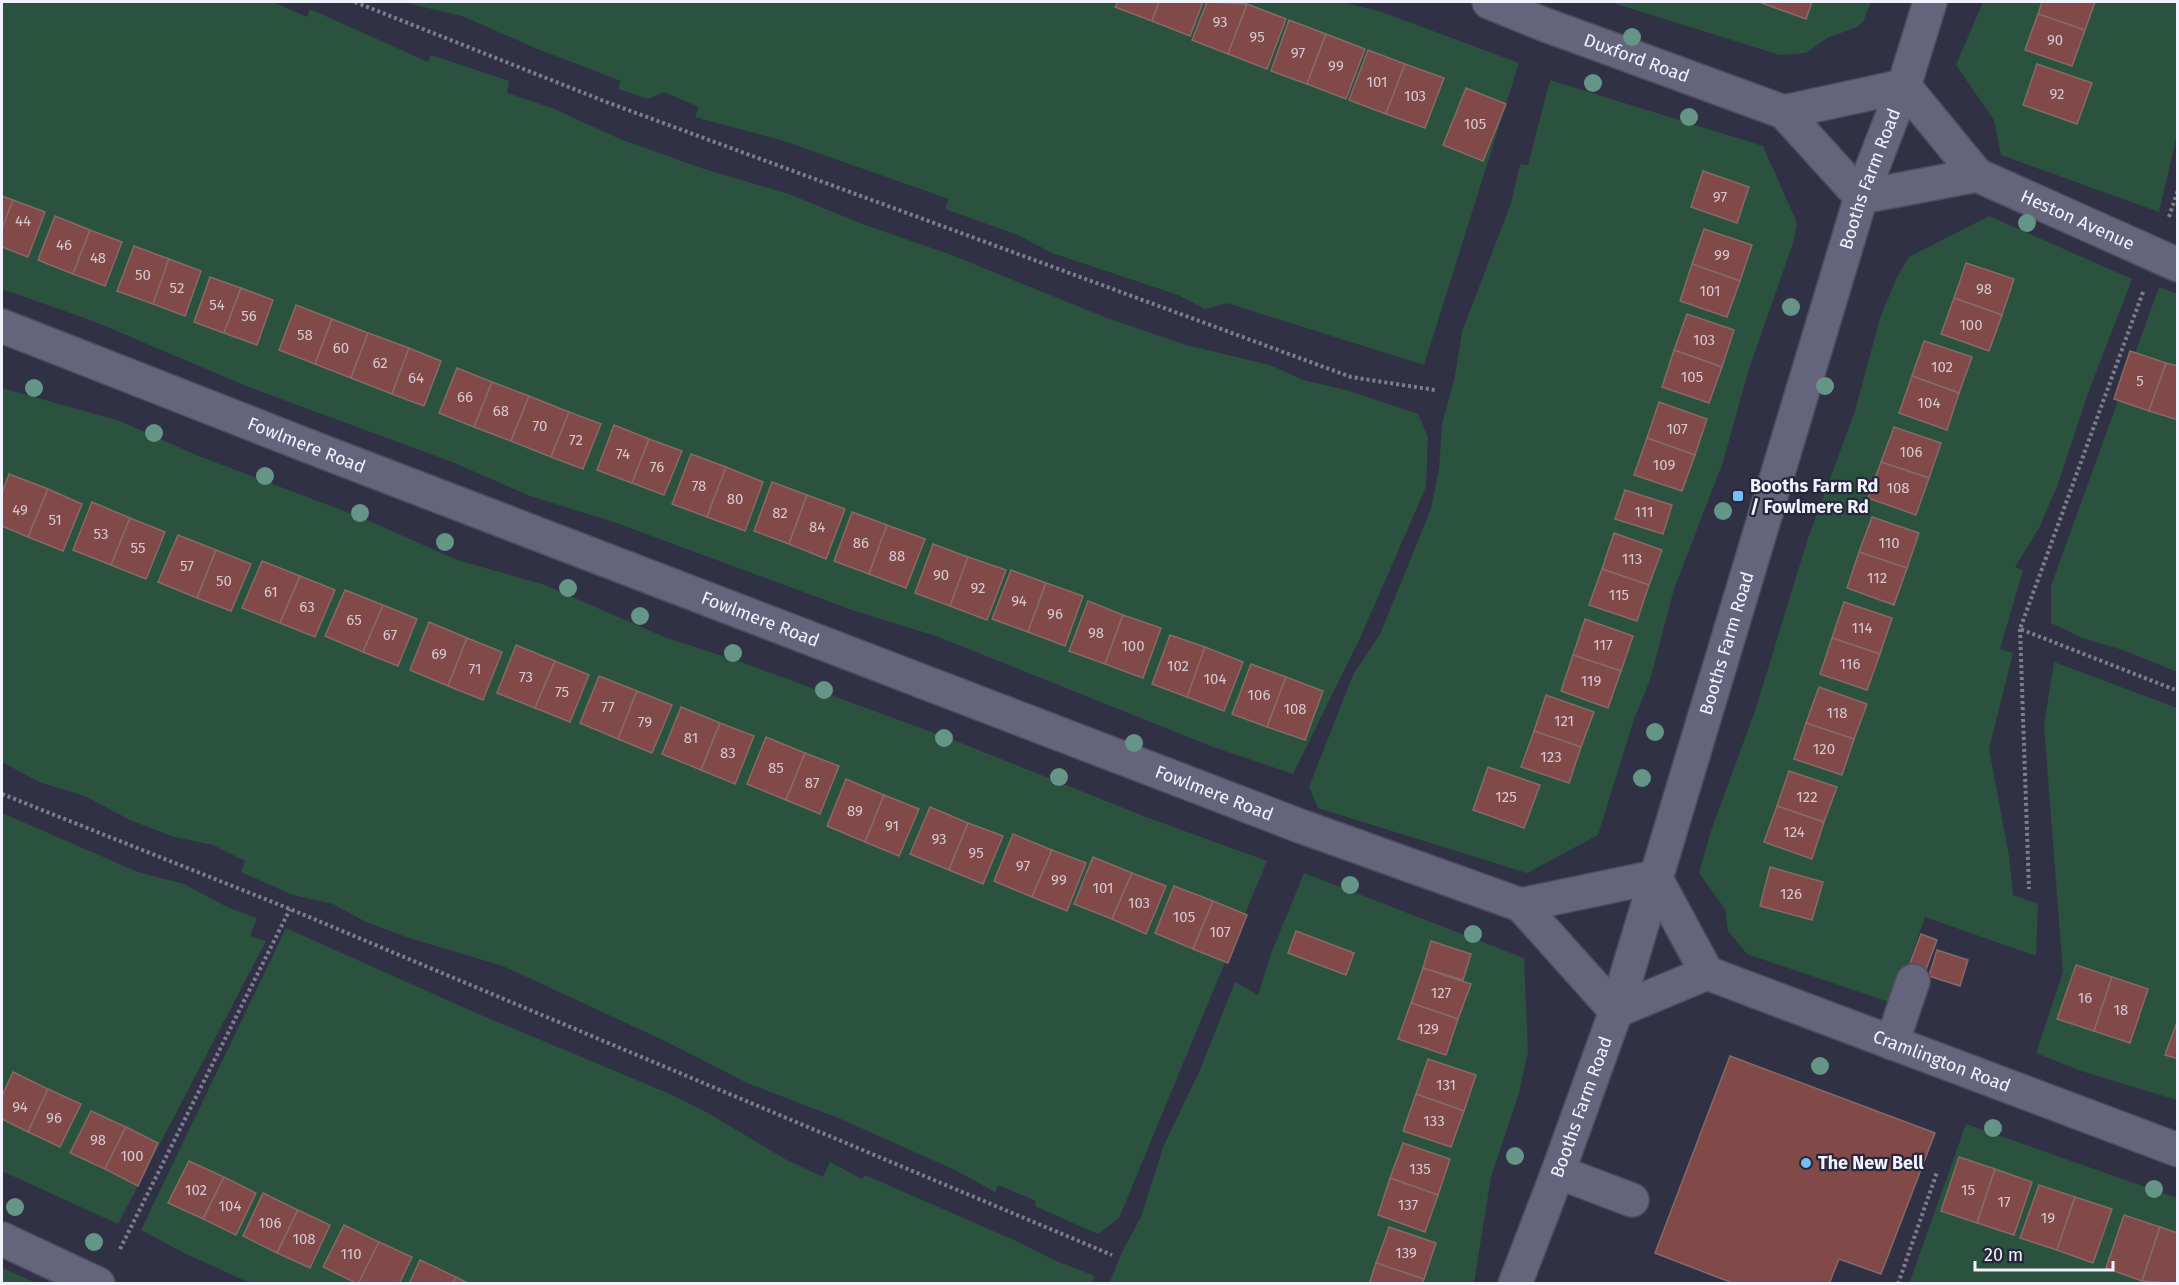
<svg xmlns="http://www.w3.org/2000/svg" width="2179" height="1285" font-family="'Fira Sans',sans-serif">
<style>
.green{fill:#2b513f}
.building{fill:#824949;stroke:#866a68;stroke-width:1.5}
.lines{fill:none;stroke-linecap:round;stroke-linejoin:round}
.minor-casing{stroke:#4d4d5e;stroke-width:36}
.path{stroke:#7d7d8e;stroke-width:4;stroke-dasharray:3 3;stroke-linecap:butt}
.minor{stroke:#64657c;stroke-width:33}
.tree{fill:#649586}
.poi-dot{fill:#74c0f6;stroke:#27273b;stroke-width:2}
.labels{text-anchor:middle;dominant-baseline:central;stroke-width:4.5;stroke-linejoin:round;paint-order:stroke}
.number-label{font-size:15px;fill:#d5c8d0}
.street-label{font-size:18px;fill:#f1f2fd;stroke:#27273b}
.poi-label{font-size:18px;font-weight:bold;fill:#f1f2fd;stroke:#27273b;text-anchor:start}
</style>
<rect width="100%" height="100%" fill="#313146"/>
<g class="green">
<polygon points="2,2 273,2 307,17 310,9 428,62 431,55 509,81 507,93 552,108 620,139 704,169 789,194 865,225 949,254 1107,318 1186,345 1270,365 1303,380 1346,390 1418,414 1428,437 1426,487 1361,636 1293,774 1213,747 936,636 852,610 611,521 530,496 452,462 251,388 93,321 2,289"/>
<polygon points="402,2 1341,2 1379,11 1519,63 1424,365 1227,303 1205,309 1178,295 1052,253 1018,235 945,209 949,199 781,140 695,117 699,107 664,92 648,99 618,89 621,81 540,50 462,16"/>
<polygon points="1610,2 1871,2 1863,22 1857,27 1827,38 1806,53 1780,55"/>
<polygon points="1983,2 2177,2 2177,135 2159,212 2001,155 1994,120 1956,65"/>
<polygon points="1550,80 1763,146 1797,223 1794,240 1748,372 1723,462 1674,589 1650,680 1634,719 1598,835 1527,873 1318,808 1309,787 1353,675 1380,634 1431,509 1439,469 1442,424 1455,376 1462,332 1511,203 1520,164 1528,165"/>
<polygon points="1989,216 2132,279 2087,396 2058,484 2039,528 2015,567 2023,570 2000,649 2013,653 1989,749 2009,856 2013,895 2038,904 2036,956 1925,917 1895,1004 1747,954 1728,931 1725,909 1699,873 1711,831 1755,711 1808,538 1855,411 1880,318 1897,277 1909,257"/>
<polygon points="2159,287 2178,294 2177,672 2123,650 2082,638 2051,623 2051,586"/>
<polygon points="2,388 120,421 196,455 365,519 457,560 545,585 664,637 741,662 956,741 1146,817 1267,861 1119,1218 1098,1234 1035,1206 1036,1201 998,1185 995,1192 955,1170 836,1117 747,1083 667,1042 503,966 409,938 366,922 333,904 293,895 241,872 245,861 213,845 174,837 130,820 85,796 39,782 2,762"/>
<polygon points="2054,662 2177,708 2177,1100 2081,1071 2036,1053 2063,972 2044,725"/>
<polygon points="2,813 138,872 184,884 229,908 257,918 250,936 266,941 118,1224 2,1171"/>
<polygon points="1304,873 1524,958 1528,1052 1519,1093 1491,1177 1474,1283 1109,1284 1122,1252 1141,1217 1164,1145 1200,1070 1235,982 1258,995 1271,954"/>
<polygon points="286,928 476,1013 670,1094 708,1113 785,1159 823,1177 830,1162 862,1179 865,1175 1016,1241 1054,1260 1095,1276 1091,1284 250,1283 184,1253 141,1230"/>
<polygon points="1966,1124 2177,1198 2177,1283 1909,1284"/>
<polygon points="2,1268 36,1283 2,1283"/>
</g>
<g class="building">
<polygon points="1118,2 1159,2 1152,21 1115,7"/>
<polygon points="1159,2 1203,2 1190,36 1152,21"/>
<polygon points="1207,2 1247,4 1228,54 1192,40"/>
<polygon points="1759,2 1812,2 1806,19"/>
<polygon points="2042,2 2095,2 2085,30 2038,14"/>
<polygon points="1247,4 1286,19 1267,69 1228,54"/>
<polygon points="2038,14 2085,30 2072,66 2025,50"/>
<polygon points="1289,20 1326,34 1307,84 1271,71"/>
<polygon points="1326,34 1365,49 1346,99 1307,84"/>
<polygon points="1368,50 1405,64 1386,114 1349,100"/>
<polygon points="1405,64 1444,78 1425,128 1386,114"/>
<polygon points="2037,64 2092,83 2077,124 2023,105"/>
<polygon points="1466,88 1506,104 1483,161 1443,145"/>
<polygon points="1703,171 1749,187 1737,223 1691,207"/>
<polygon points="2,196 13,200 2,229"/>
<polygon points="13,200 45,212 28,257 2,247 2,229"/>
<polygon points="55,216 90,230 73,274 38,260"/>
<polygon points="1704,229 1752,245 1740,281 1692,264"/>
<polygon points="90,230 122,242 105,286 73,274"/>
<polygon points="134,246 169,259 153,304 117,291"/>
<polygon points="169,259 201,271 185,316 153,304"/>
<polygon points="1966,263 2014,279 2002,315 1954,298"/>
<polygon points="1692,264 1740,281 1727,317 1680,301"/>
<polygon points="210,277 241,288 224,333 194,322"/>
<polygon points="241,288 273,300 257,345 224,333"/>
<polygon points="1954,298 2002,315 1989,351 1941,334"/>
<polygon points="296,305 332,319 315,364 279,350"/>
<polygon points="1687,314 1734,330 1722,367 1674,350"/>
<polygon points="332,319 368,333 351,378 315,364"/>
<polygon points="368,333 409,348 392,394 351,378"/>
<polygon points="1924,341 1972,357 1959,393 1912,376"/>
<polygon points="409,348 441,361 424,406 392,394"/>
<polygon points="1674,350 1722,367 1709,403 1662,387"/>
<polygon points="2130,351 2166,363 2149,411 2114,399"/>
<polygon points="2166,363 2178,366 2178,420 2149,411"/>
<polygon points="457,368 492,382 474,427 439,413"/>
<polygon points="1912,376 1959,393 1947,430 1899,413"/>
<polygon points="492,382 529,396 511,441 474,427"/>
<polygon points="529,396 569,412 551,457 511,441"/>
<polygon points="1659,402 1707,419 1695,455 1647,438"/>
<polygon points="569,412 601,424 583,469 551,457"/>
<polygon points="614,425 649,439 632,483 597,470"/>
<polygon points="1894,427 1941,443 1929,478 1881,462"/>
<polygon points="1647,438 1695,455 1682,491 1634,475"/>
<polygon points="649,439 682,451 664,495 632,483"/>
<polygon points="691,454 726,467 707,517 672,504"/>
<polygon points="1881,462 1929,478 1916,515 1868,498"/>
<polygon points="726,467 763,482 745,531 707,517"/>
<polygon points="9,474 48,489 28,537 2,526 2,493"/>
<polygon points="772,482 807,495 789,544 754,531"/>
<polygon points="48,489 82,504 63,551 28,537"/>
<polygon points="1625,490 1672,505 1663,534 1615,519"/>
<polygon points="807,495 845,509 826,559 789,544"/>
<polygon points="92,502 130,518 111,565 73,550"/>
<polygon points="852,512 887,525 869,574 834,561"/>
<polygon points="1872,517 1919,533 1907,568 1859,552"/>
<polygon points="130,518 165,532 146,579 111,565"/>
<polygon points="887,525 925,539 906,588 869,574"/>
<polygon points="1614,533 1662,550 1649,585 1602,569"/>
<polygon points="178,535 216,550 197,598 158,582"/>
<polygon points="933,544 968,557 950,606 915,593"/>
<polygon points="216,550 251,564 231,611 197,598"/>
<polygon points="1859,552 1907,568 1894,605 1847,588"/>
<polygon points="968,557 1006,570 987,620 950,606"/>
<polygon points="262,561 300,576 280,623 242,608"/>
<polygon points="1602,569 1649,585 1637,621 1589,605"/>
<polygon points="1011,570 1046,583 1028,632 992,619"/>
<polygon points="300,576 335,590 315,637 280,623"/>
<polygon points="1046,583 1083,596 1065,646 1028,632"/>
<polygon points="345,590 383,605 363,652 325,636"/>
<polygon points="1088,601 1123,615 1105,664 1069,651"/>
<polygon points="1844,602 1892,618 1880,654 1832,638"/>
<polygon points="383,605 417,619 398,666 363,652"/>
<polygon points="1123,615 1161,628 1143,678 1105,664"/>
<polygon points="1585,619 1633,636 1621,671 1573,655"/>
<polygon points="429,622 467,638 448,686 410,670"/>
<polygon points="1170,635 1205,647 1187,697 1152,684"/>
<polygon points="467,638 502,652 483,700 448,686"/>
<polygon points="1832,638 1880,654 1867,690 1820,674"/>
<polygon points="516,645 555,661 535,708 497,693"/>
<polygon points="1205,647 1243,662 1224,711 1187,697"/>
<polygon points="1573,655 1621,671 1608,708 1561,691"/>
<polygon points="555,661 589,675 570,722 535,708"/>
<polygon points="1251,664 1286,677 1267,727 1232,714"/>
<polygon points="599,676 637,691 618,739 580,723"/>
<polygon points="1286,677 1323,691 1305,740 1267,727"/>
<polygon points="1819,687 1867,704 1854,739 1806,723"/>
<polygon points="637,691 672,705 652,753 618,739"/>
<polygon points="1546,695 1594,712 1581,747 1534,731"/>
<polygon points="681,707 720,723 701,770 662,754"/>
<polygon points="720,723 754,736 735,784 701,770"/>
<polygon points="1806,723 1854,739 1842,775 1794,759"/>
<polygon points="1534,731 1581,747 1569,783 1521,767"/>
<polygon points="766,737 805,753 786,800 747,784"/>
<polygon points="805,753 839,766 820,814 786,800"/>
<polygon points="1488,767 1540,785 1524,828 1473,810"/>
<polygon points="1789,771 1837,787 1824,822 1777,806"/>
<polygon points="846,779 884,795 865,842 827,826"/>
<polygon points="884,795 919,809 899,856 865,842"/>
<polygon points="1777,806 1824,822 1812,859 1764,842"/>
<polygon points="930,807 968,823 949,870 910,854"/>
<polygon points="968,823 1003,836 983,884 949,870"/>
<polygon points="1013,834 1052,850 1032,897 994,881"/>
<polygon points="1052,850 1086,863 1067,911 1032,897"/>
<polygon points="1093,857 1132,873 1112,919 1074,904"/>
<polygon points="1770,867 1823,882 1812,920 1760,906"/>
<polygon points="1132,873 1166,886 1146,934 1112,919"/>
<polygon points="1174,886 1213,901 1193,949 1155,933"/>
<polygon points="1213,901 1247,915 1228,963 1193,949"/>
<polygon points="1296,931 1354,953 1346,975 1288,953"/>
<polygon points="1921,934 1937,940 1925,972 1909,966"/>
<polygon points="1431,941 1471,954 1463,980 1423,968"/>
<polygon points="1937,950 1968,960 1960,986 1929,976"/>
<polygon points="2076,965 2112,977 2094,1031 2057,1019"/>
<polygon points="1423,968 1471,984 1458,1019 1411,1003"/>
<polygon points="2112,977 2148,989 2130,1043 2094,1031"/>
<polygon points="1411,1003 1458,1019 1446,1055 1398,1039"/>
<polygon points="2178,1019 2178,1059 2165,1055"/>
<polygon points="1730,1056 1935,1133 1881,1274 1839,1259 1829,1284 1735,1284 1655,1253"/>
<polygon points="1428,1059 1476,1075 1464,1111 1416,1094"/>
<polygon points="13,1072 48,1089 28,1132 2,1119 2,1096"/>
<polygon points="48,1089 81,1104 60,1147 28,1132"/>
<polygon points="1416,1094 1464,1111 1451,1147 1403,1131"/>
<polygon points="91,1111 126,1127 105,1169 70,1153"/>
<polygon points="126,1127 158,1143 138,1186 105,1169"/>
<polygon points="1403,1143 1450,1159 1438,1195 1390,1178"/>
<polygon points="1959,1157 1995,1169 1977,1223 1941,1211"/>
<polygon points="189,1161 224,1177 203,1219 168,1203"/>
<polygon points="1995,1169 2032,1182 2014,1235 1977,1223"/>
<polygon points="224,1177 256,1193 236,1235 203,1219"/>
<polygon points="1390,1178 1438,1195 1425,1232 1378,1215"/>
<polygon points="2039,1185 2075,1197 2057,1250 2020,1238"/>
<polygon points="263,1193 298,1210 277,1253 243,1236"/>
<polygon points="2075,1197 2112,1209 2093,1263 2057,1250"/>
<polygon points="298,1210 330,1225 310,1268 277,1253"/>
<polygon points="2124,1215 2160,1227 2142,1281 2106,1268"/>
<polygon points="344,1225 379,1242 358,1284 323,1267"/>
<polygon points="1389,1227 1436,1243 1424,1279 1376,1263"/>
<polygon points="2160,1227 2178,1233 2178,1284 2142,1281"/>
<polygon points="379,1242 412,1257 399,1284 358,1284"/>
<polygon points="420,1260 456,1277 452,1284 409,1284"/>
<polygon points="1376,1263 1424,1279 1422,1284 1369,1284"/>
<polygon points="456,1277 469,1284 452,1284"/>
</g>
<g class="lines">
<g class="minor-casing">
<g id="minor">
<path id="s1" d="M1489,2L1543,24L1784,112L1861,197"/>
<path id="s2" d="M1784,112L1904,86L1977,175L2178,265"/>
<polyline points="1861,197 1977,175"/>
<path id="s3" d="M2,326L321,451L1300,826L1521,905L1616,1011"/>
<path id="s4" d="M1655,877L1707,973L2178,1150"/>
<polyline points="1521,905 1655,877"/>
<polyline points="1616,1011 1707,973"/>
<polyline points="1892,1043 1913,981"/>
<polyline points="1558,1172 1632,1200"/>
<polyline points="2,1239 98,1284"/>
<path id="s5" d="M1515,1284L1558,1172L1616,1011L1861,197L1904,86L1930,2"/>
</g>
</g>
<g class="path">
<polyline points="355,2 609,103 1351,377 1435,390"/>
<polyline points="2169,217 2178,190"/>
<polyline points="2143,292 2020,629 2178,691"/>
<polyline points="2020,629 2029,889"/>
<polyline points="2,794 290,909 1112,1255"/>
<polyline points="120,1249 290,909"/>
<polyline points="1898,1284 1937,1172"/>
</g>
<use href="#minor" class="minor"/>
</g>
<g class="tree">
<circle cx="1632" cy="37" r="9"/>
<circle cx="1593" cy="83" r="9"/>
<circle cx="1689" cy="117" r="9"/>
<circle cx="2027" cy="223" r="9"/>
<circle cx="1791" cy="307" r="9"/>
<circle cx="1825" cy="386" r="9"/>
<circle cx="34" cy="388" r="9"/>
<circle cx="154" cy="433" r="9"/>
<circle cx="265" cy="476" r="9"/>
<circle cx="1723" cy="511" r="9"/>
<circle cx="360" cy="513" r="9"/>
<circle cx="445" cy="542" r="9"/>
<circle cx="568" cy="588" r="9"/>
<circle cx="640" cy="616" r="9"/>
<circle cx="733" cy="653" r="9"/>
<circle cx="824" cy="690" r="9"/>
<circle cx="1655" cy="732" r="9"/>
<circle cx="944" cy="738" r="9"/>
<circle cx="1134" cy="743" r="9"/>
<circle cx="1059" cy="777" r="9"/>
<circle cx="1642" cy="778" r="9"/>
<circle cx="1350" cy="885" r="9"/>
<circle cx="1473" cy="934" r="9"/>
<circle cx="1820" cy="1066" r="9"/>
<circle cx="1993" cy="1128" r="9"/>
<circle cx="1515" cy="1156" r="9"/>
<circle cx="2154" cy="1189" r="9"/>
<circle cx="15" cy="1207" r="9"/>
<circle cx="94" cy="1242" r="9"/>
</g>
<g class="poi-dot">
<rect x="1732" y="490" width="12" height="12" rx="3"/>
<circle cx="1806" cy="1163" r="6"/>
</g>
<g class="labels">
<g class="number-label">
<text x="1220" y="22">93</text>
<text x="1257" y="37">95</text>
<text x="2055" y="40">90</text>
<text x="1298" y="53">97</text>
<text x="1336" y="66">99</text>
<text x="1377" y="82">101</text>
<text x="2057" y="94">92</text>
<text x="1415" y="96">103</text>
<text x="1475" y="124">105</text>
<text x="1720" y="197">97</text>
<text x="23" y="221">44</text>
<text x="64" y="245">46</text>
<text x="1722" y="255">99</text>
<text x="98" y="258">48</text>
<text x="143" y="275">50</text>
<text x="177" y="288">52</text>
<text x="1984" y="289">98</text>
<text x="1710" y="291">101</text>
<text x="217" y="305">54</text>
<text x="249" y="316">56</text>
<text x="1971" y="325">100</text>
<text x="305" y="335">58</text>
<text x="1704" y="340">103</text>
<text x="341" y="348">60</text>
<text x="380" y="363">62</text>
<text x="1942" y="367">102</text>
<text x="1692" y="377">105</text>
<text x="416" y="378">64</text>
<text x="2140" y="381">5</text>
<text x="465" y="397">66</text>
<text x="1929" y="403">104</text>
<text x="501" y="411">68</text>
<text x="540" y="426">70</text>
<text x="1677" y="429">107</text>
<text x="576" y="440">72</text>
<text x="1911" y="452">106</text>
<text x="623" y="454">74</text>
<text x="1664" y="465">109</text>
<text x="657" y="467">76</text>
<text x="699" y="486">78</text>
<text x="1898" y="488">108</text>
<text x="735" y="499">80</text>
<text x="20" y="510">49</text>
<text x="1644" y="512">111</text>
<text x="780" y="513">82</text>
<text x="55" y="520">51</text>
<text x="817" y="527">84</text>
<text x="101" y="534">53</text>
<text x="861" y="543">86</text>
<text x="1889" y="543">110</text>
<text x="138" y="548">55</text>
<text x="897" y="556">88</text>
<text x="1632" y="559">113</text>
<text x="187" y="566">57</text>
<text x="941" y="575">90</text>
<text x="1877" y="578">112</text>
<text x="224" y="581">50</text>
<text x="978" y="588">92</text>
<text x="271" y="592">61</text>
<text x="1619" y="595">115</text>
<text x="1019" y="601">94</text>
<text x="307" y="607">63</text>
<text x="1055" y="614">96</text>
<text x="354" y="620">65</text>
<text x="1862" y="628">114</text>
<text x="1096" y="633">98</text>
<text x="390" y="635">67</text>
<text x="1603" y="645">117</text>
<text x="1133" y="646">100</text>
<text x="439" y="654">69</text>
<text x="1850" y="664">116</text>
<text x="1178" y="666">102</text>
<text x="475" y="669">71</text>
<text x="526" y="677">73</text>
<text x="1215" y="679">104</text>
<text x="1591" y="681">119</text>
<text x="562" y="692">75</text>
<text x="1259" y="695">106</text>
<text x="608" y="707">77</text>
<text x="1295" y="709">108</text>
<text x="1837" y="713">118</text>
<text x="1564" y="721">121</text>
<text x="645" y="722">79</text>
<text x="691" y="738">81</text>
<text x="1824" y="749">120</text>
<text x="728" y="753">83</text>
<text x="1551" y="757">123</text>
<text x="776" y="768">85</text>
<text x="812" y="783">87</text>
<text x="1506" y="797">125</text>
<text x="1807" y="797">122</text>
<text x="855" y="811">89</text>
<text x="892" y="826">91</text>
<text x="1794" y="832">124</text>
<text x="939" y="839">93</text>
<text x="976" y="853">95</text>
<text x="1023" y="866">97</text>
<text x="1059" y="880">99</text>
<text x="1103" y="888">101</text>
<text x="1791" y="894">126</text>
<text x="1139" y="903">103</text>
<text x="1184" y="917">105</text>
<text x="1220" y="932">107</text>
<text x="1441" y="993">127</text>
<text x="2085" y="998">16</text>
<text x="2121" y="1010">18</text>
<text x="1428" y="1029">129</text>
<text x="1446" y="1085">131</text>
<text x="20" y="1107">94</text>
<text x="54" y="1118">96</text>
<text x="1434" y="1121">133</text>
<text x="98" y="1140">98</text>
<text x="132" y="1156">100</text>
<text x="1420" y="1169">135</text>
<text x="196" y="1190">102</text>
<text x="1968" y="1190">15</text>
<text x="2004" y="1202">17</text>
<text x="1408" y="1205">137</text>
<text x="230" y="1206">104</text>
<text x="2048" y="1218">19</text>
<text x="270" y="1223">106</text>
<text x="304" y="1239">108</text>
<text x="1406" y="1253">139</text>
<text x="351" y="1254">110</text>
</g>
<g class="street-label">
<text stroke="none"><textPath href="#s1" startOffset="158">Duxford Road</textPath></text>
<text stroke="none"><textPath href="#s5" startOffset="1161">Booths Farm Road</textPath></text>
<text stroke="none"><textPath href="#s2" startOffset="348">Heston Avenue</textPath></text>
<text stroke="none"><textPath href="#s3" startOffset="327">Fowlmere Road</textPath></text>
<text stroke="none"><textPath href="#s3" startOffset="813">Fowlmere Road</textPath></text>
<text stroke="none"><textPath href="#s5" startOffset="675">Booths Farm Road</textPath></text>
<text stroke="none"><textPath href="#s3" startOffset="1299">Fowlmere Road</textPath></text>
<text stroke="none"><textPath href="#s4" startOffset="360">Cramlington Road</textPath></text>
<text stroke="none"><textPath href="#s5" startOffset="189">Booths Farm Road</textPath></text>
</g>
<g class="poi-label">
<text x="1750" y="486">Booths Farm Rd<tspan x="1750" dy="21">/ Fowlmere Rd</tspan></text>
<text x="1818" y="1163">The New Bell</text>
</g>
</g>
<rect width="2179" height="1285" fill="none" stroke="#f1f2fd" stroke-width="6"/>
<path d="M1975 1261v9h138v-9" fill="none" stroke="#f1f2fd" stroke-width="3"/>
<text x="1984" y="1261" font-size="18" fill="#f1f2fd" stroke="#27273b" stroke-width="4.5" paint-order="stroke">20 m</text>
</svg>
